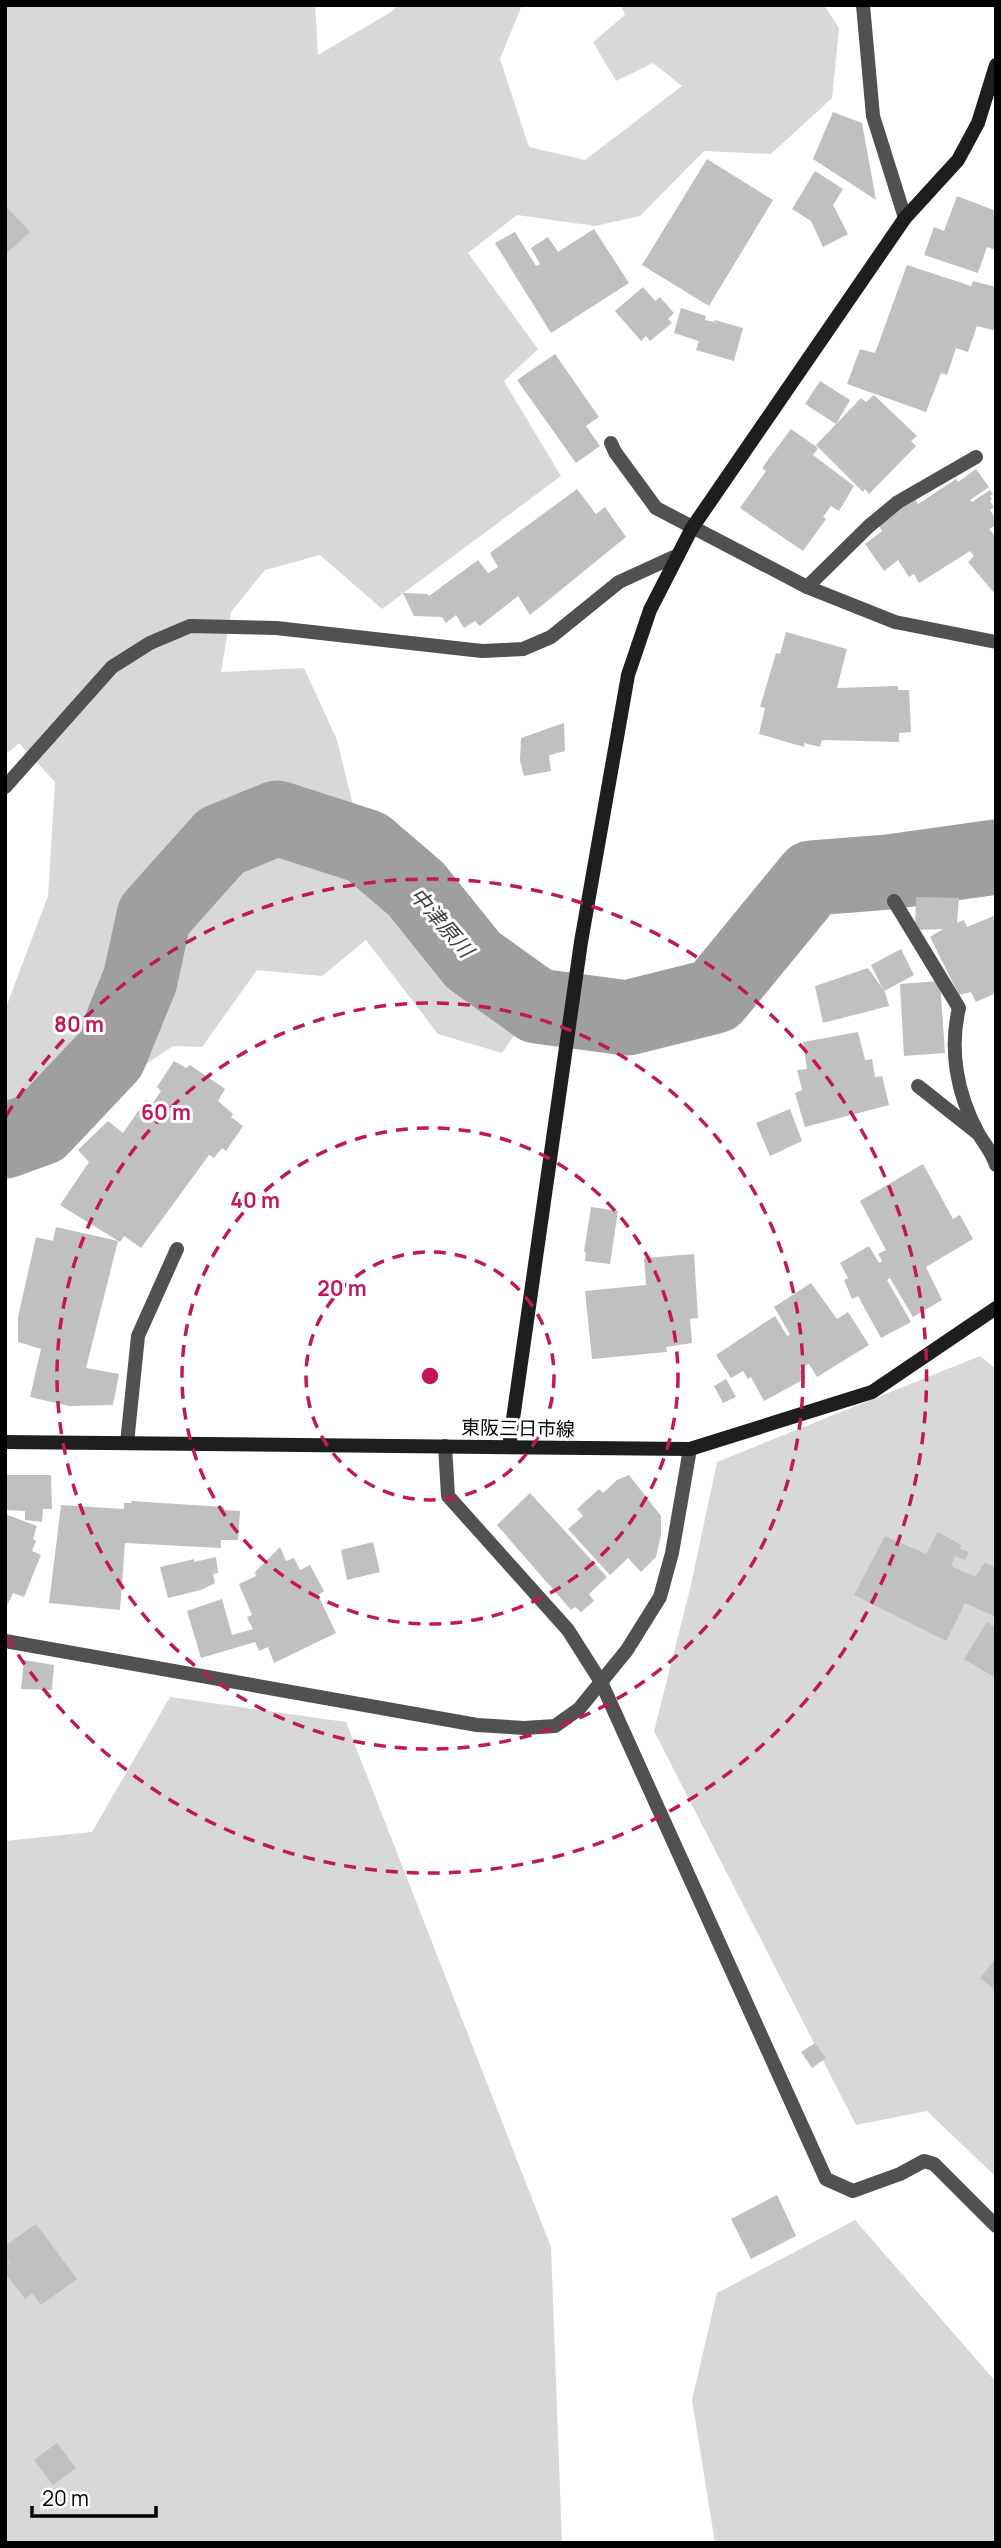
<svg xmlns="http://www.w3.org/2000/svg" width="1001" height="2548" font-family="Manrope,'Noto Sans JP',sans-serif">
<style>
.green{fill:#d8d8d8}
.lines{fill:none;stroke-linecap:round;stroke-linejoin:round}
.river{stroke:#9f9f9f;stroke-width:75}
.building{fill:#c0c0c0}
.lane{stroke:#515151;stroke-width:14}
.street{stroke:#515151;stroke-width:14}
.secondary{stroke:#1e1e1e;stroke-width:14}
.ring{fill:none;stroke:#c2185b;stroke-width:3.5;stroke-dasharray:12 9}
.labels{text-anchor:middle;dominant-baseline:central;stroke-width:6;stroke-linejoin:round;paint-order:stroke}
.street-label{font-size:19px;fill:#000;stroke:#fff}
.water-label{font-size:21px;font-style:italic;fill:#404040;stroke:#fff}
.centre{fill:#c2185b;stroke:#fff;stroke-width:3.5}
.ring-label{font-size:21px;text-anchor:middle;font-weight:bold;fill:#c2185b;stroke:#fff;stroke-width:6;stroke-linejoin:round;paint-order:stroke}
</style>
<rect width="100%" height="100%" fill="#fff"/>
<g class="green">
<polygon points="5,5 315,5 318,55 391,12 398,5 522,5 500,59 529,147 585,160 682,86 653,63 616,81 593,42 625,15 621,5 824,5 839,28 832,98 771,154 704,151 640,216 595,226 517,215 468,253 538,349 504,381 561,476 382,609 320,555 265,570 231,612 221,672 304,668 337,740 355,814 385,900 525,1020 502,1053 438,1034 366,940 322,976 257,970 202,1047 173,1046 143,1066 152,993 95,992 79,1065 38,1111 5,1112 5,1010 48,896 55,782 19,743 5,755"/>
<polygon points="980,1356 996,1369 996,2177 927,2111 856,2125 654,1731 690,1589 717,1462"/>
<polygon points="170,1697 346,1722 551,2247 562,2543 5,2543 5,1841 92,1832"/>
<polygon points="855,2220 996,2382 996,2543 715,2543 692,2400 717,2293"/>
</g>
<g class="lines">
<polyline class="river" points="5,1141 41,1128 109,1056 140,980 154,916 221,841 277,818 367,847 416,889 473,960 537,1006 627,1018 715,996 812,878 889,872 996,857"/>
</g>
<g class="building">
<polygon points="833,112 862,123 876,200 813,159"/>
<polygon points="707,159 773,200 709,306 642,265"/>
<polygon points="815,171 843,189 833,205 848,234 823,247 811,221 792,209"/>
<polygon points="957,196 996,211 996,250 987,247 978,273 924,255 934,227 944,231"/>
<polygon points="5,205 30,232 5,255"/>
<polygon points="594,229 629,283 551,333 495,243 515,232 536,266 540,264 531,248 548,237 558,252"/>
<polygon points="907,265 971,286 973,281 996,287 996,331 977,326 968,352 956,348 947,375 941,373 926,412 847,384 860,349 875,353"/>
<polygon points="643,287 655,301 660,297 674,313 668,319 672,323 650,341 646,336 641,341 615,311"/>
<polygon points="681,308 706,316 705,320 714,322 715,320 743,328 734,361 696,350 699,341 674,333"/>
<polygon points="555,354 599,417 586,426 600,446 576,463 517,380"/>
<polygon points="820,381 850,400 836,424 805,404"/>
<polygon points="874,395 917,436 911,441 916,446 869,494 865,489 863,492 816,445 861,398 866,402"/>
<polygon points="791,429 818,448 813,455 854,486 839,511 831,506 823,517 826,519 803,551 740,508 766,471 762,468"/>
<polygon points="976,469 989,487 970,500 972,502 990,490 993,494 990,496 992,499 990,501 994,507 990,510 996,519 996,525 989,529 996,537 996,595 968,562 974,556 970,551 919,583 914,574 909,577 898,560 884,571 865,544 882,531 878,525 914,498 918,504 956,479 958,482"/>
<polygon points="577,489 596,514 605,507 626,537 530,615 518,596 480,626 475,621 464,628 456,615 446,623 442,617 414,616 403,593 427,594 429,596 478,560 488,573 498,567 490,553"/>
<polygon points="786,632 847,649 837,688 898,686 898,690 909,690 911,732 899,733 899,742 822,740 820,747 804,743 804,747 759,734 765,708 760,707 776,653 780,654"/>
<polygon points="564,723 565,751 549,755 551,771 524,776 520,761 521,738"/>
<polygon points="916,897 959,898 957,923 964,920 967,927 996,915 996,993 976,1002 971,992 959,995 930,937 943,929 915,930"/>
<polygon points="901,949 914,975 884,991 871,965"/>
<polygon points="868,968 885,992 889,1006 823,1023 815,986"/>
<polygon points="940,981 945,1053 904,1056 900,984"/>
<polygon points="858,1032 865,1060 872,1059 875,1077 882,1076 889,1105 805,1127 795,1093 802,1090 797,1070 807,1069 803,1042"/>
<polygon points="174,1061 186,1068 190,1065 225,1089 218,1101 233,1114 231,1117 243,1126 226,1151 222,1148 214,1158 209,1155 141,1248 124,1236 120,1242 60,1205 89,1162 78,1150 108,1121 123,1133 146,1100 153,1103 161,1091 157,1087"/>
<polygon points="790,1109 802,1141 770,1156 756,1123"/>
<polygon points="923,1164 953,1219 960,1215 973,1239 926,1267 942,1300 913,1317 890,1278 887,1280 911,1322 881,1338 858,1296 852,1299 844,1280 848,1278 840,1263 869,1246 879,1263 882,1261 878,1254 886,1250 860,1201"/>
<polygon points="591,1207 618,1211 610,1264 585,1261 586,1252 584,1252"/>
<polygon points="56,1227 118,1241 86,1368 119,1374 113,1405 69,1406 30,1397 41,1349 18,1342 18,1317 36,1237 53,1241"/>
<polygon points="694,1254 698,1318 690,1319 692,1343 666,1347 667,1352 592,1359 585,1291 646,1285 644,1258"/>
<polygon points="811,1283 837,1319 848,1312 869,1345 817,1377 809,1364 800,1368 806,1378 764,1401 751,1377 748,1379 743,1371 731,1378 716,1355 775,1316 787,1336 790,1334 774,1307"/>
<polygon points="726,1379 736,1397 723,1403 714,1386"/>
<polygon points="5,1475 51,1475 52,1509 43,1509 42,1522 25,1520 25,1511 5,1510"/>
<polygon points="629,1475 661,1516 661,1535 656,1557 641,1572 628,1558 610,1575 568,1529 583,1516 577,1509 599,1489 603,1493 617,1480"/>
<polygon points="530,1493 607,1577 589,1594 594,1601 581,1612 575,1607 571,1610 497,1525"/>
<polygon points="131,1501 224,1507 224,1510 240,1511 238,1540 221,1540 221,1548 125,1543 120,1610 49,1603 61,1505 124,1509 124,1503 132,1503"/>
<polygon points="5,1514 37,1526 33,1539 36,1541 32,1551 41,1555 24,1597 13,1593 8,1604 5,1603"/>
<polygon points="938,1532 961,1545 960,1549 969,1552 965,1560 955,1556 951,1566 975,1577 985,1562 996,1568 996,1617 965,1603 946,1641 854,1595 885,1536 926,1554"/>
<polygon points="373,1542 380,1572 347,1580 341,1550"/>
<polygon points="280,1547 286,1561 294,1558 300,1570 310,1565 324,1591 318,1595 336,1633 274,1663 268,1647 259,1651 255,1642 201,1658 187,1611 222,1599 232,1635 253,1629 247,1617 252,1615 239,1584 256,1576 255,1572"/>
<polygon points="216,1557 218,1573 213,1574 215,1583 201,1590 168,1598 160,1567 194,1559 194,1562"/>
<polygon points="987,1622 996,1628 996,1678 964,1659"/>
<polygon points="24,1660 54,1665 52,1690 21,1689"/>
<polygon points="996,1958 996,1991 980,1978"/>
<polygon points="815,2043 826,2058 812,2068 801,2052"/>
<polygon points="777,2195 796,2236 751,2259 731,2219"/>
<polygon points="36,2224 77,2279 41,2305 32,2293 25,2299 5,2273 5,2260 11,2265 5,2257 5,2246"/>
<polygon points="57,2443 76,2468 53,2485 34,2460"/>
</g>
<g class="lines">
<polyline class="lane" points="601,1682 826,2179 853,2191 900,2174 924,2161 934,2164 996,2226"/>
<g class="street">
<polyline points="863,5 873,116 905,218"/>
<polyline points="611,443 615,452 656,508 807,587 895,622 996,642"/>
<polyline points="807,587 869,526 898,502 976,457"/>
<polyline points="5,787 112,667 150,643 190,626 276,628 482,651 523,649 551,637 619,582 678,555"/>
<path d="M894,901L959,1008C949,1050 957,1093 977,1131C983,1143 992,1151 996,1165"/>
<polyline points="918,1086 976,1132"/>
<polyline points="127,1443 138,1336 177,1249"/>
<polyline points="445,1446 448,1496 568,1630 601,1682"/>
<polyline points="5,1641 477,1725 524,1728 555,1726 579,1709 627,1650 660,1597 672,1553 690,1449"/>
</g>
<g class="secondary">
<polyline points="5,1442 690,1449 872,1392 996,1308"/>
<polyline points="509,1447 581,942 628,675 650,610 692,528 905,218 958,160 978,123 996,65"/>
</g>
</g>
<g class="ring">
<circle cx="430" cy="1376" r="124"/>
<circle cx="430" cy="1376" r="248"/>
<circle cx="430" cy="1376" r="373"/>
<path d="M6 1116A497 497 0 1 1 6 1636"/>
</g>
<g class="labels">
<g class="street-label">
<text transform="translate(518 1428) rotate(1)">東阪三日市線</text>
</g>
<g class="water-label">
<text transform="translate(442 922) rotate(49)">中津原川</text>
</g>
</g>
<circle cx="430" cy="1376" r="10" class="centre"/>
<g class="ring-label">
<text x="79" y="1032">80 m</text>
<text x="166" y="1120">60 m</text>
<text x="255" y="1208">40 m</text>
<text x="342" y="1296">20 m</text>
</g>
<rect width="1001" height="2548" fill="none" stroke="#000000" stroke-width="14"/>
<path d="M32 2506v10h124v-10" fill="none" stroke="#000000" stroke-width="3.5"/>
<text x="42" y="2506" font-size="21" fill="#000000" stroke="#ffffff" stroke-width="5" paint-order="stroke">20 m</text>
</svg>
